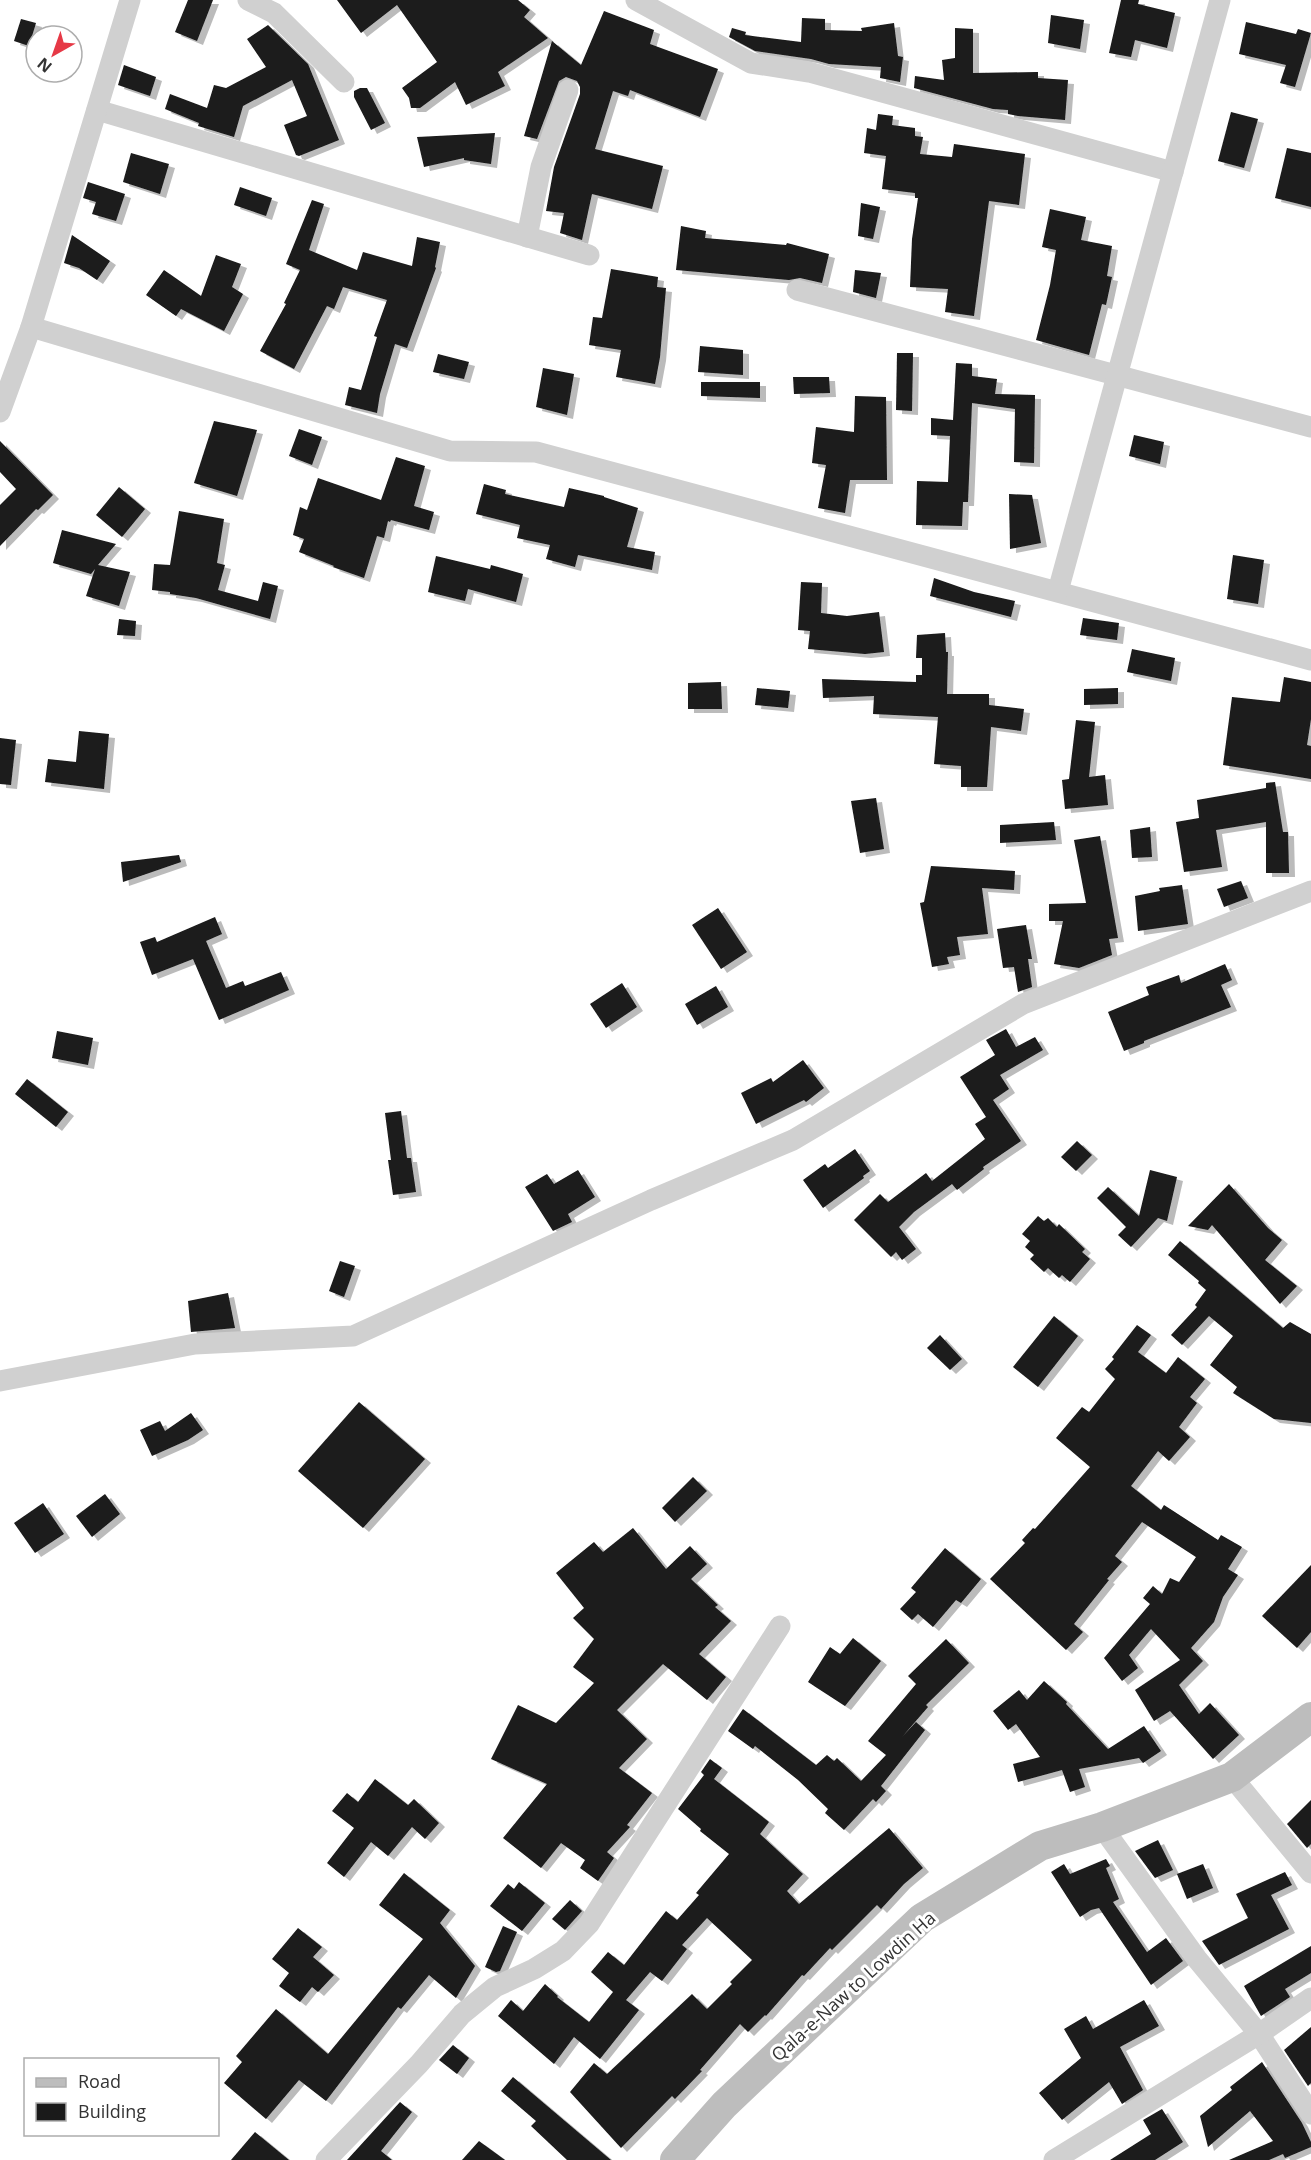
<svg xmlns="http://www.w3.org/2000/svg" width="1311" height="2160" font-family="'Open Sans',sans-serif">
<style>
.building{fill:#1a1a1a;filter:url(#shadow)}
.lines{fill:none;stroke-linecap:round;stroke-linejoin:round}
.street{stroke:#d0d0d0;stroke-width:21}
.secondary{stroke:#bdbdbd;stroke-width:30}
.labels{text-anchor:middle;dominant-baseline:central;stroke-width:6;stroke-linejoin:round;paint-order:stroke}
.street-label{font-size:18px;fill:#333;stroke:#fff}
</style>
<defs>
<filter id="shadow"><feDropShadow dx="6" dy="4" stdDeviation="0" flood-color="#0004"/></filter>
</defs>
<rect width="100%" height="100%" fill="#fff"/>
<g class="building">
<polygon points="188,0 213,0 197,41 175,32"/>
<polygon points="337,0 518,0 530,10 524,17 548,38 498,72 505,86 466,105 455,82 420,108 411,108 409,98 402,88 437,62 397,5 361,33"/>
<polygon points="1121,0 1139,0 1138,4 1175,13 1167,48 1135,40 1131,57 1109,53"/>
<polygon points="604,11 654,30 650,44 718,69 700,117 630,90 628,96 613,91 595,149 663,166 652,209 592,194 582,240 560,233 564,213 546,211 554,167 580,94 580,87 577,81 566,77 559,81 537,139 524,136 552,41 581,65"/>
<polygon points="1051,15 1084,20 1080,49 1048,43"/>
<polygon points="802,18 825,19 825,30 862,31 861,28 894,23 898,56 903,57 900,82 880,78 881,67 829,64 811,59 755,51 729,37 732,28 746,32 745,35 801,42"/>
<polygon points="21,19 36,23 29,46 14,41"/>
<polygon points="1246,22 1296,34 1298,29 1311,33 1295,87 1280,83 1286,65 1239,54"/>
<polygon points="268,25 308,64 339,140 299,156 296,155 284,125 307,116 292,80 243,106 234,137 198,126 199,123 165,109 170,94 207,108 214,85 226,88 266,67 247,39"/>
<polygon points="955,28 973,29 973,73 1038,72 1038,78 1068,80 1065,120 1018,116 1008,114 1008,110 993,109 914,88 915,76 944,80 942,60 955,58"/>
<polygon points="124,65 156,77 150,96 118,85"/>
<polygon points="360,88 367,88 385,123 371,130 354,97 354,91"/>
<polygon points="1231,112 1258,119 1244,168 1218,161"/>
<polygon points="878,114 893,116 892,125 915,128 915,136 923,137 920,154 952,157 954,144 1025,154 1019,205 989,201 974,316 945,312 948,289 910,287 912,239 918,198 915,198 915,193 882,189 886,156 864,153 867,128 876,130"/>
<polygon points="495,133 491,164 464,160 464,158 424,167 417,137"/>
<polygon points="1287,148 1311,153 1311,207 1275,198"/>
<polygon points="131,153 169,164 160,194 123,182"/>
<polygon points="88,182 125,194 116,221 92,214 96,202 83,198"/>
<polygon points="240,187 272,198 266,216 234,205"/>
<polygon points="312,200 324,204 309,250 357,270 363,252 412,266 417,237 440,242 435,267 436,268 407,348 395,344 380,394 377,413 345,405 349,387 361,390 377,337 374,336 387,300 343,287 334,309 327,306 294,369 260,351 286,304 284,303 300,270 286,264"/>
<polygon points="861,203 880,207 873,239 858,236"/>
<polygon points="1050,209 1086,217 1081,240 1112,246 1107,276 1112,277 1106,305 1102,304 1089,355 1036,340 1050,285 1056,250 1042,247"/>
<polygon points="681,226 706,231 705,238 786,245 787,243 829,254 822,283 800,278 789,280 676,270"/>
<polygon points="72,235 110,261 97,280 79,268 64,263"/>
<polygon points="216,255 241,264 232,287 243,294 224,331 181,309 176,316 146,295 164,270 201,296"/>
<polygon points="611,269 658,277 657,287 666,288 660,357 655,384 616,377 621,350 589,345 593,317 602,318"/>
<polygon points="855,270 881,273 876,298 853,292"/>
<polygon points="700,346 743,350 743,375 698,372"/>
<polygon points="897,353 913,353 912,411 896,410"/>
<polygon points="438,354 469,362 464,379 433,372"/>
<polygon points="956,363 972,364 972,376 997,379 995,394 1035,395 1034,463 1014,462 1015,409 972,403 968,502 963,502 962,526 916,525 917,481 948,482 950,436 931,435 931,418 953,420"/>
<polygon points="543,368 574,374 567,415 536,407"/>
<polygon points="793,377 829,377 830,393 794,394"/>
<polygon points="701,382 760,382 760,398 701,396"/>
<polygon points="855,396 886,397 887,480 850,480 845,513 818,508 826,465 812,463 816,427 854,432"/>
<polygon points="214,421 257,430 237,496 194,483"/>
<polygon points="299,429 322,437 312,465 289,456"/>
<polygon points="1134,435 1164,442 1160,464 1129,456"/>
<polygon points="0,441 53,495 38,510 36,509 0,546 0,505 16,489 0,472"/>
<polygon points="396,457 425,466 414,506 434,512 429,530 391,520 390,522 388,521 384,538 377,536 364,578 333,567 334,566 299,552 304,539 293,535 300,507 307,510 318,478 381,500"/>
<polygon points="484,484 506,490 505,494 564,507 569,488 604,496 604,497 638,508 627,547 655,552 652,570 578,555 575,567 546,559 550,545 517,538 520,525 476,514"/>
<polygon points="119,487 145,509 122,537 96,515"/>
<polygon points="1009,494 1032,495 1041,543 1010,549"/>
<polygon points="179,511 224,519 217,563 225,565 218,590 258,601 263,582 278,586 270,619 196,598 170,594 170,592 152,590 154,564 170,565"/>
<polygon points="62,530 116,544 98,565 130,572 119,606 86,596 95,569 91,574 53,563"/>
<polygon points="1233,555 1264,560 1258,604 1227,599"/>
<polygon points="436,556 490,569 491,565 523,574 516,602 468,589 465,601 428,592"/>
<polygon points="934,578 974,592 1015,601 1011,617 930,596"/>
<polygon points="801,582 822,583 821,613 847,616 879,612 884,652 865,654 808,649 810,631 798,630"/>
<polygon points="1083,618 1119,623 1117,640 1080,635"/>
<polygon points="119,619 136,621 135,636 117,635"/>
<polygon points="945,633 946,652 948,652 947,694 989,694 989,705 1024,709 1021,731 991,727 987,787 961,787 961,766 934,764 938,717 873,714 874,696 823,698 822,679 916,682 916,675 922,675 922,658 916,658 917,635"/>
<polygon points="1132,649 1175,658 1171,681 1127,672"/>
<polygon points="1284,677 1311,682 1311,719 1307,745 1311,746 1311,779 1223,765 1232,697 1280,702"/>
<polygon points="721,682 722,709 688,709 688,683"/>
<polygon points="757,688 790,691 788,708 755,705"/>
<polygon points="1118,688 1118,704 1084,705 1084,689"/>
<polygon points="1076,720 1095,722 1089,777 1105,775 1108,805 1065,809 1062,780 1069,779"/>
<polygon points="79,731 109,734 104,789 45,782 48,759 76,762"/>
<polygon points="0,738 16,740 11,785 0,784"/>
<polygon points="1275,782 1283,832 1288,832 1289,873 1266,873 1266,822 1216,830 1222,867 1184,872 1176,822 1199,818 1197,800 1266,788 1266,783"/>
<polygon points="876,798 884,849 860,853 851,801"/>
<polygon points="1054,822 1056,840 1000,843 1000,825"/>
<polygon points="1150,827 1152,857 1132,858 1130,830"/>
<polygon points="1100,836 1118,938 1109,939 1112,955 1079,968 1054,964 1063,921 1049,921 1049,904 1086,903 1074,840"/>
<polygon points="179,855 181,862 123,882 121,862"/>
<polygon points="931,866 1015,871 1014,890 982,888 988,934 957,937 960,955 947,957 949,964 932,967 920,903 924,902"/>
<polygon points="1241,881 1248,898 1224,907 1217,889"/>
<polygon points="1182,885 1188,924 1138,931 1135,896 1160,891 1159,888"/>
<polygon points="718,908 747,952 721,969 692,925"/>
<polygon points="215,917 222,934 206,941 226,988 243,981 245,986 281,972 289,990 219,1020 193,959 152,975 140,942 155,937 157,942"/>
<polygon points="1026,925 1032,959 1028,959 1032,987 1018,992 1014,967 1003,968 997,929"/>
<polygon points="1225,964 1232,980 1221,985 1231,1007 1144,1041 1144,1043 1124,1051 1108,1012 1149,995 1146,987 1179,975 1181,983"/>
<polygon points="622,983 637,1007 606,1028 590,1004"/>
<polygon points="716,986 728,1007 697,1025 685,1004"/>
<polygon points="1006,1029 1016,1047 1035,1037 1043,1050 1000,1075 1009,1089 993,1100 1021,1141 983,1167 984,1169 957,1190 952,1184 914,1212 899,1227 916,1249 902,1260 896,1252 891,1257 854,1220 880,1194 888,1202 926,1173 932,1181 985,1139 975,1124 986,1117 960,1077 995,1055 986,1040"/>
<polygon points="57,1031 93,1038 88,1065 52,1058"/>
<polygon points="803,1060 824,1088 806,1102 804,1100 756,1124 741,1093 771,1078 773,1082"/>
<polygon points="27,1079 68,1112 56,1127 15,1094"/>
<polygon points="401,1111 407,1158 411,1158 416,1192 393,1195 388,1160 391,1160 385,1113"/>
<polygon points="1077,1141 1092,1155 1076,1171 1061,1157"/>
<polygon points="855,1149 870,1171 863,1176 864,1178 823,1208 803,1180 825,1164 828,1168"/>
<polygon points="578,1170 595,1197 568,1214 572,1222 553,1231 525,1187 547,1174 554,1184"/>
<polygon points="1150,1170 1177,1177 1167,1221 1158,1218 1131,1247 1118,1235 1126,1227 1097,1198 1108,1187 1139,1216"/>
<polygon points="1229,1184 1268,1228 1282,1240 1265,1260 1297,1286 1280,1304 1212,1225 1208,1230 1188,1226"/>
<polygon points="1038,1216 1044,1221 1048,1218 1057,1227 1059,1224 1085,1249 1082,1252 1090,1259 1070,1282 1062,1275 1059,1278 1048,1268 1044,1272 1030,1259 1034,1255 1025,1247 1030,1241 1022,1234"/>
<polygon points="1180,1241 1283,1328 1290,1322 1311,1334 1311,1423 1274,1419 1233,1393 1237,1387 1210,1365 1233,1336 1209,1316 1182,1345 1171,1335 1197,1307 1195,1305 1206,1290 1198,1283 1199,1281 1168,1255"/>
<polygon points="340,1261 355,1266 344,1297 329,1291"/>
<polygon points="228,1293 235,1328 191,1332 188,1301"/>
<polygon points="1054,1316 1078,1336 1038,1387 1013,1367"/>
<polygon points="1137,1325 1151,1335 1138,1352 1166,1373 1178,1357 1205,1379 1190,1397 1197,1403 1179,1427 1190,1437 1169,1461 1158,1451 1131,1486 1161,1510 1164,1505 1218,1540 1221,1535 1242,1547 1228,1569 1238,1575 1223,1597 1214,1622 1191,1648 1203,1661 1179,1685 1199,1714 1210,1703 1239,1735 1213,1759 1170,1711 1154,1721 1135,1690 1180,1660 1151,1629 1129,1655 1138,1668 1122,1681 1104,1658 1150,1604 1143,1598 1153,1586 1162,1594 1170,1578 1179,1582 1196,1557 1142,1522 1115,1556 1122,1562 1107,1579 1109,1580 1074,1624 1083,1632 1066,1650 990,1579 1025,1543 1022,1540 1033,1528 1035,1529 1090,1467 1056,1438 1082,1407 1089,1412 1115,1379 1105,1369 1114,1359 1112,1357"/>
<polygon points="940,1335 962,1359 950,1370 927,1348"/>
<polygon points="359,1402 425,1459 363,1528 298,1471"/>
<polygon points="191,1413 203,1430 188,1440 152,1456 140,1430 160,1421 165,1431"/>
<polygon points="693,1477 707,1491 675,1522 662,1508"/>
<polygon points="105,1494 120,1514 92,1537 76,1516"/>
<polygon points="43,1503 64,1534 35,1553 14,1523"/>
<polygon points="633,1528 666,1569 690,1546 707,1564 691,1579 718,1605 715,1607 731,1621 699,1654 726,1677 707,1700 663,1664 617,1710 647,1739 619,1768 652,1793 627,1825 630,1827 607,1852 614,1858 598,1881 580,1868 585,1860 561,1843 541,1868 503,1838 547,1784 491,1759 518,1705 556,1723 594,1683 573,1667 594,1639 573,1618 584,1608 556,1573 594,1542 603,1552"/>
<polygon points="945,1548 981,1579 961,1603 956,1600 933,1627 918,1614 912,1620 900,1609 916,1592 911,1588"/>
<polygon points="1311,1565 1311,1632 1297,1648 1262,1616"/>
<polygon points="853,1638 881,1661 845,1706 808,1682 830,1647 840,1654"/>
<polygon points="946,1639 969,1663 926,1705 928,1707 902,1737 916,1722 925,1730 881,1786 886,1791 876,1802 873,1799 844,1830 825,1813 828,1809 798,1780 755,1746 753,1749 728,1731 743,1709 816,1765 827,1755 834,1761 837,1758 861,1781 886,1755 868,1741 916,1684 908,1676"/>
<polygon points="1044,1681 1067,1702 1066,1704 1108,1749 1144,1726 1161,1751 1143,1763 1139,1758 1079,1769 1085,1787 1070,1792 1062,1770 1018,1782 1013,1764 1040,1757 1016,1724 1008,1730 993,1711 1019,1690 1027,1700"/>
<polygon points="710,1759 722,1768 714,1779 769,1822 760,1834 803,1874 787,1891 799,1904 889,1828 923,1868 904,1884 881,1909 877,1905 832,1950 830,1948 804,1976 802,1975 766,2016 765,2015 748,2032 740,2024 700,2070 702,2071 675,2099 672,2096 621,2148 570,2092 594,2063 607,2074 692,1994 707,2009 732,1984 730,1982 752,1960 707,1918 682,1945 687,1949 662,1981 650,1972 626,2000 639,2010 600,2059 574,2037 554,2064 498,2016 511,2000 523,2011 545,1984 558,1996 557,1997 589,2022 613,1992 591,1972 608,1952 624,1965 666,1911 677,1920 699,1895 696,1893 729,1854 700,1831 701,1829 678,1809 704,1775 701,1772"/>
<polygon points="375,1779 408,1805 414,1799 439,1823 425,1839 412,1827 388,1856 371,1842 344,1877 327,1863 354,1828 332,1811 347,1793 358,1802"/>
<polygon points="1311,1800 1311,1844 1307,1848 1287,1824"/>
<polygon points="1158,1840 1173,1870 1155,1878 1135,1851"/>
<polygon points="1106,1859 1110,1866 1106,1868 1119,1899 1113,1902 1147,1952 1166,1938 1183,1961 1151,1985 1099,1908 1091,1910 1080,1917 1051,1872 1064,1864 1070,1874"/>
<polygon points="1203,1864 1213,1888 1187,1899 1177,1874"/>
<polygon points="1285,1872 1292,1885 1271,1895 1289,1929 1219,1965 1202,1941 1248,1918 1236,1894"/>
<polygon points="404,1873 450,1910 440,1923 475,1966 456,1998 429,1975 401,2009 398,2007 326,2101 299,2080 266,2119 224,2083 242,2062 236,2056 276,2009 328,2054 423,1939 379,1905"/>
<polygon points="519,1882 545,1903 522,1931 490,1906 508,1884 514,1889"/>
<polygon points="570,1900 582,1911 565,1930 552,1919"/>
<polygon points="503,1926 517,1932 500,1971 496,1972 485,1967"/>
<polygon points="298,1928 322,1947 313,1957 334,1975 318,1992 312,1987 300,2002 279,1986 289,1973 272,1959"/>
<polygon points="1311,1946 1311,1973 1285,1989 1290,1997 1261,2016 1244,1986"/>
<polygon points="1144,2000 1159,2026 1120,2047 1143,2090 1122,2104 1109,2082 1062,2120 1039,2093 1081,2058 1064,2029 1086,2016 1093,2029"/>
<polygon points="1311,2027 1311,2083 1308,2086 1284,2050"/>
<polygon points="453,2045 469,2058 457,2074 439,2060"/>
<polygon points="1262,2062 1302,2123 1311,2142 1311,2147 1285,2158 1283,2154 1269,2160 1229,2160 1273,2141 1250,2111 1208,2147 1200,2116 1232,2090 1230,2087"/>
<polygon points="513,2077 611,2160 567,2160 531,2126 536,2121 501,2091"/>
<polygon points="400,2102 412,2112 381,2151 392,2160 347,2160"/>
<polygon points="1162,2109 1183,2142 1155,2160 1110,2160 1151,2134 1143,2120"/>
<polygon points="255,2132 289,2160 231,2160"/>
<polygon points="479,2141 505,2160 462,2160"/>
</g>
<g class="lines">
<g class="street">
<polyline points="248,0 274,13 344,82"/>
<polyline points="636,0 751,63 809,72 1173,172"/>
<polyline points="97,110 589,255"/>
<polyline points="527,237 541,167 568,90"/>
<polyline points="797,290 1311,427"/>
<polyline points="31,327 450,451 536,452 1311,660"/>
<polyline points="0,412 31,327 130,0"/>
<polyline points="1058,591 1220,0"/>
<polyline points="0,1381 195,1344 353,1336 651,1200 793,1140 1023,1004 1311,891"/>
<polyline points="1232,1777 1311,1873"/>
<polyline points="1102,1827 1197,1959 1259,2034 1311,2114"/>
<polyline points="326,2160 419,2064 462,2014 495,1987 534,1969 563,1951 589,1924 780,1626"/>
<polyline points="1054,2160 1259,2034 1311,1998"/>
</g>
<polyline class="secondary" points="675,2160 724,2105 922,1918 1040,1846 1102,1827 1232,1777 1311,1717"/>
</g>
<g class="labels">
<g class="street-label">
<text transform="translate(853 1986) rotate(-42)">Qala-e-Naw to Lowdin Ha</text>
</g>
</g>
<rect x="24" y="2058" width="195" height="78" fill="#ffffff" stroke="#adadad" stroke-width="1.5"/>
<rect x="36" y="2078" width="30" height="9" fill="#bdbdbd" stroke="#adadad" stroke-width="1.5"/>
<text x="78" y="2088" font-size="18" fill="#333333">Road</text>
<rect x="36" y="2103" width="30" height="18" fill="#1a1a1a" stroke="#adadad" stroke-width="1.5"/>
<text x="78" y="2118" font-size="18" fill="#333333">Building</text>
<g transform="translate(54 54) rotate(220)"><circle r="28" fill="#ffffff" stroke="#adadad" stroke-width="1.5"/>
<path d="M0-4.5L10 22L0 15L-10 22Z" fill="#e63946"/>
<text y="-9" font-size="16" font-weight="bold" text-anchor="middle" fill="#333333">N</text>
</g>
</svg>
